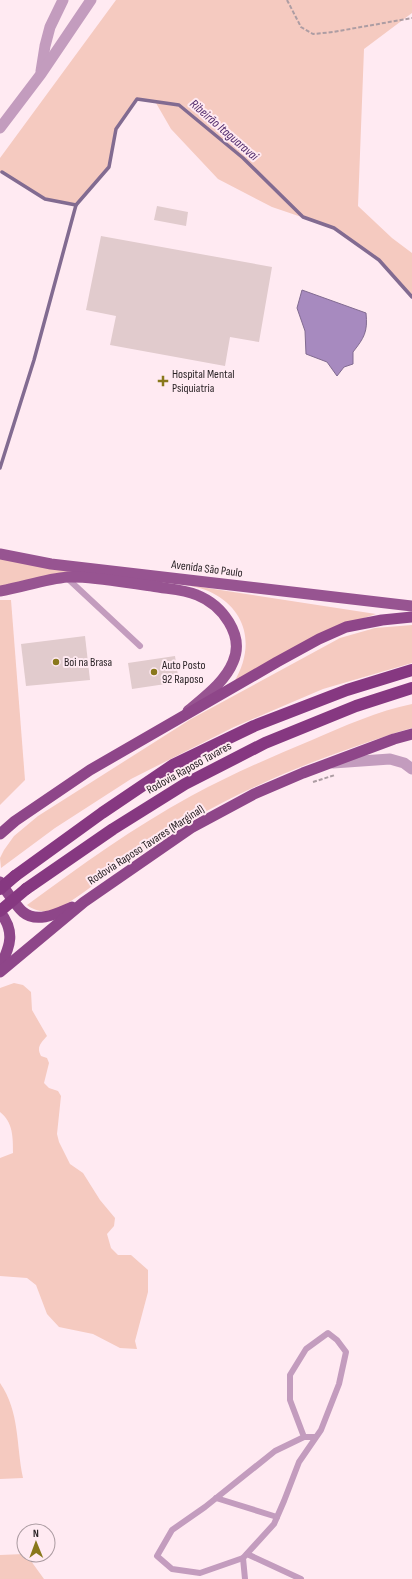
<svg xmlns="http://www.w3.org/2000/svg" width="412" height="1579" font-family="'Sofia Sans Condensed',sans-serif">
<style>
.green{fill:#f5cac0}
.water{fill:#a78abf;stroke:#826b91}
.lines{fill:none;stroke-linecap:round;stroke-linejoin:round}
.stream{stroke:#826b91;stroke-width:3.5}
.building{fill:#e1cbcd}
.path{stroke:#ad9da3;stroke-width:2;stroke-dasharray:4 2;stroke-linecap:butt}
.service{stroke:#c39cbe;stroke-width:6}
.minor{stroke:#c39cbe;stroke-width:11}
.primary{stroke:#975491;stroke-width:11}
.trunk{stroke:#8e4689;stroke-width:11}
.motorway{stroke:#863881;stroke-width:12}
.motorway-bridge{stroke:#863881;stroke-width:12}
.poi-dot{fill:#89781c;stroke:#ffeaf2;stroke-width:1.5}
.labels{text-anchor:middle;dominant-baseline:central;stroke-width:4;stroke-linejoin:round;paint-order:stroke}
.poi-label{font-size:12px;fill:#2a2326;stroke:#ffeaf2;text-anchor:start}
.street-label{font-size:12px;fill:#2a2326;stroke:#ffeaf2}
.water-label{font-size:13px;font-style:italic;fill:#532d6e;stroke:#ffeaf2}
</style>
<rect width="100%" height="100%" fill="#ffeaf2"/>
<g class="green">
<polygon points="116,0 412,0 412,13 364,49 358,206 392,238 412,253 412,296 379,260 334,228 272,207 218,179 171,129 156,103 137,99 116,129 109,167 76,205 45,199 0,172 0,158"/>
<path d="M0,556L376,614L364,618L234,682C253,651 250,615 216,595C198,584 172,584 151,580C137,578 117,573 103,574C69,576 34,583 0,587Z"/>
<polygon points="0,600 11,600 25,780 0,805"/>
<polygon points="412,625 412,663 323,689 234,727 131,779 55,828 1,868 0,858 4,850 14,836 38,816 191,719 340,638 375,628"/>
<path d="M412,704V728C393,733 375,740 357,746C277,773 199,810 130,858C110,872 91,888 71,901C66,904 61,909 55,910C46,913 34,911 27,905C80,866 134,827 191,796C230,775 271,757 312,740C344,726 378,711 412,704Z"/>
<path d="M14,983L23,985L31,992L32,1010L47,1036C41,1043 36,1047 41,1056L47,1058L49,1063L44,1083L49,1088L58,1091L61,1096L57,1134L59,1142L70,1164L83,1173L100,1200L115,1218L114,1226L107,1234L111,1248L118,1255H131L148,1270V1292L135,1341L137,1349L120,1348L93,1334L59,1327L47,1314L36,1285L27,1278L0,1276V1158L13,1153C13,1137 13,1122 0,1112V988Z"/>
<path d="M0,1383C20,1412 16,1445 23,1478L0,1479Z"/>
<polygon points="24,1554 24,1555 29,1555 31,1561 44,1579 0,1579 0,1555"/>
</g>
<path class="water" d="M302,290L366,313C368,332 364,338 353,352V364L344,367L337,376L327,362L306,354L305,331L297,308Z"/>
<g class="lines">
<g class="stream">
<polyline points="2,172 45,199 76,205 109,167 116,129 137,99 179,105 243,158 303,217 334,228 379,260 412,297"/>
<polyline points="0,468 34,360 76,205"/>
</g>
</g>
<g class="building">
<polygon points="157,206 188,212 186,226 154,220"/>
<polygon points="101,236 272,267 259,342 230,337 225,366 110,345 116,316 86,310"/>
<polygon points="85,636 90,680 26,686 21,644"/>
<polygon points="175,656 179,682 132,689 128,663"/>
</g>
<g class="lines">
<g class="path">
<polyline points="287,0 301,27 313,34 333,32 412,18"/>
<polyline points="313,782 335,775"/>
</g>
<g class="service">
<polyline points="66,577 140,646"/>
<polyline points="216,1498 277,1517"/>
<polyline points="247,1554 301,1579"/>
<polyline points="243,1558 200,1573 172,1569 157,1556 172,1530 205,1507 275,1451 304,1437 315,1437"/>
<polyline points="245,1579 243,1558 274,1524 284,1501 299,1462 321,1430 339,1384 346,1352 337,1340 328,1333 306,1349 290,1375 290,1400 304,1437"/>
</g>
<g class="minor">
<polyline points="41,71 45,46 50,27 63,0"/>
<polyline points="0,128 41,74 91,0"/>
<polyline points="333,763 390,759 404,763 412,769"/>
</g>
<g class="primary">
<polyline points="0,554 51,564 412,606"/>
<path d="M0,591C23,587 45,579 68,577C94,576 127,583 152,586C167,589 183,589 197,595C222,605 245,635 233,662C225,682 204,697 188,711"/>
</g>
<g class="trunk">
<polyline points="0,834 15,821 90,770 277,662 319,639 346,627 382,620 412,617"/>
<path d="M0,882C6,890 16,906 23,912C37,924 58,913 72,907"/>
<path d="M0,912C15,931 11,946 0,966"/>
<polyline points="0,972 84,902 191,828 254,794 303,773 394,739 412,734"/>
</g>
<g class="motorway">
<polyline points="15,876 102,813 173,765 254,726 347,690 412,670"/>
<polyline points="26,889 113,829 185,784 265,743 356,706 412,688"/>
</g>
<g class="motorway-bridge">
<polyline points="0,889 15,876"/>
<polyline points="0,911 26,889"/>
</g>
</g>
<g class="poi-dot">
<path d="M161 375h4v4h4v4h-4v4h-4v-4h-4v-4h4z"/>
<circle cx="56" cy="662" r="4"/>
<circle cx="154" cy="672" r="4"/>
</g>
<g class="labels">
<g class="poi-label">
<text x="172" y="374">Hospital Mental<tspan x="172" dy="14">Psiquiatria</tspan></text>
<text x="64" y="662">Boi na Brasa</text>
<text x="162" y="665">Auto Posto<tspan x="162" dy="14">92 Raposo</tspan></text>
</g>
<g class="street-label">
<text transform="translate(207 569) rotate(7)">Avenida São Paulo</text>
<text transform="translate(189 768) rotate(-29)">Rodovia Raposo Tavares</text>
<text transform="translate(146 845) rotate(-33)">Rodovia Raposo Tavares (Marginal)</text>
</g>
<g class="water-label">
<text transform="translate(224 130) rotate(41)">Ribeirão Itaguaravai</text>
</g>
</g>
<g transform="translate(36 1543) rotate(359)"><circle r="19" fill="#ffeaf2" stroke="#aa9aa0"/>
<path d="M0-3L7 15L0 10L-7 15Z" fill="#89781c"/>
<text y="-6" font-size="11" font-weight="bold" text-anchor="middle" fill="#2a2326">N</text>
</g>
</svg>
